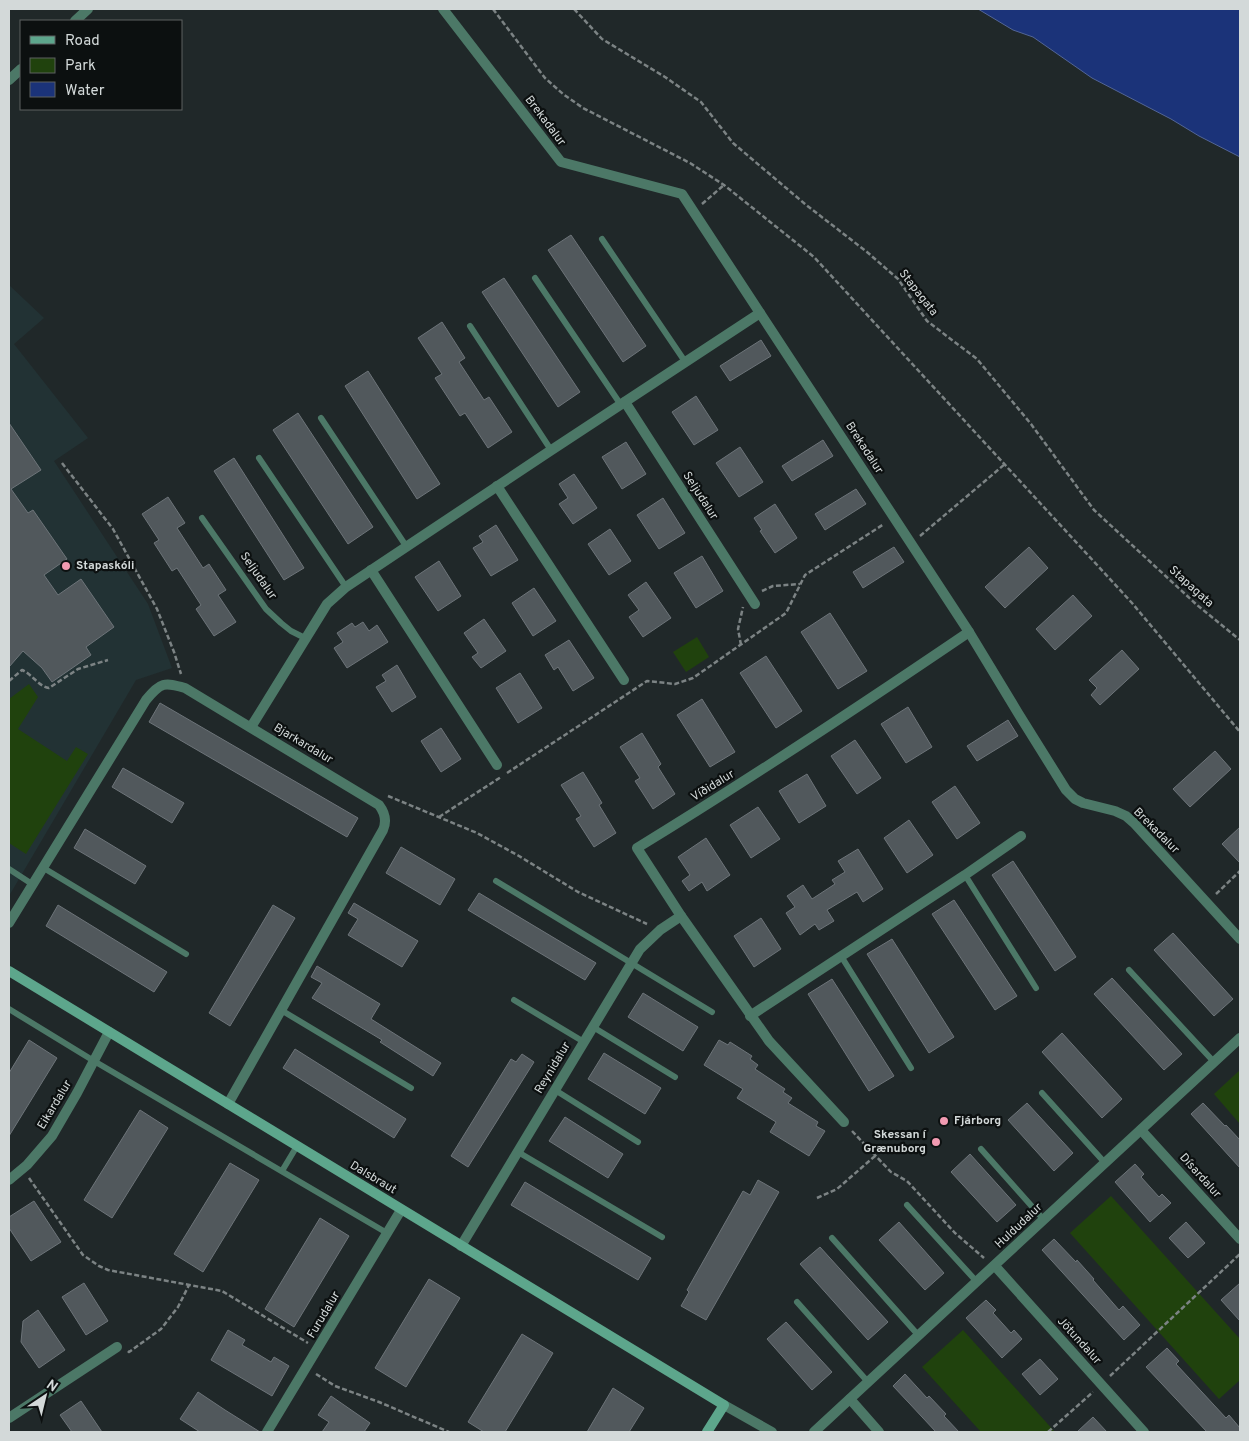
<svg xmlns="http://www.w3.org/2000/svg" width="1249" height="1441" font-family="Overpass,sans-serif">
<style>
.built{fill:#223234}
.green{fill:#20420d}
.water{fill:#1b3379;stroke:#526596}
.building{fill:#51585c;stroke:#6d7479}
.lines{fill:none;stroke-linecap:round;stroke-linejoin:round}
.path{stroke:#7c8384;stroke-width:2.5;stroke-dasharray:5 2.5;stroke-linecap:butt}
.lane{stroke:#4c7867;stroke-width:6}
.street{stroke:#4c7867;stroke-width:10}
.secondary{stroke:#5da68c;stroke-width:10}
.poi-dot{fill:#f19ab1;stroke:#0c1010;stroke-width:2}
.labels{text-anchor:middle;dominant-baseline:central;stroke-width:4.5;stroke-linejoin:round;paint-order:stroke}
.street-label{font-size:12px;fill:#d3d9d9;stroke:#0c1010}
.poi-label{font-size:12px;font-weight:bold;fill:#d3d9d9;stroke:#0c1010;text-anchor:start}
</style>
<rect width="100%" height="100%" fill="#202829"/>
<polygon class="built" points="9,285 44,318 14,344 88,438 54,461 148,604 172,668 136,680 9,896"/>
<g class="green">
<polygon points="697,637 709,657 686,672 673,652"/>
<polygon points="29,684 38,697 18,729 67,761 76,747 88,754 26,854 9,843 9,699"/>
<polygon points="1240,1070 1240,1124 1214,1094"/>
<polygon points="1111,1196 1240,1339 1240,1380 1219,1399 1070,1233"/>
<polygon points="963,1330 1055,1432 981,1432 922,1367"/>
</g>
<polygon class="water" points="978,9 1240,9 1240,157 1199,136 1171,119 1092,78 1033,37 1013,30"/>
<g class="building">
<polygon points="571,235 646,346 623,362 548,250"/>
<polygon points="504,278 580,392 558,407 482,292"/>
<polygon points="442,322 465,358 459,362 484,400 489,397 512,432 488,448 465,413 460,416 435,378 442,374 418,338"/>
<polygon points="761,340 771,356 730,381 720,366"/>
<polygon points="368,371 440,484 417,499 345,386"/>
<polygon points="696,396 718,430 694,445 672,412"/>
<polygon points="298,413 373,527 348,544 273,430"/>
<polygon points="9,423 41,470 11,489 28,513 33,510 67,559 44,575 58,595 81,579 114,627 86,647 91,655 52,682 42,668 23,651 9,667"/>
<polygon points="823,440 833,456 792,481 782,466"/>
<polygon points="626,442 646,474 622,489 602,457"/>
<polygon points="740,447 763,482 739,497 716,463"/>
<polygon points="234,458 304,568 284,580 214,471"/>
<polygon points="574,474 597,508 573,524 559,504 568,498 559,484"/>
<polygon points="856,489 866,504 825,530 815,514"/>
<polygon points="168,497 185,523 177,528 203,568 209,564 226,590 218,595 236,622 214,636 196,609 201,605 177,568 172,571 154,543 159,540 142,514"/>
<polygon points="663,498 685,533 659,549 637,515"/>
<polygon points="775,504 797,538 775,553 760,531 762,530 754,518"/>
<polygon points="496,525 518,560 491,576 473,548 483,542 479,536"/>
<polygon points="610,529 631,561 609,575 588,544"/>
<polygon points="894,547 904,562 863,588 853,572"/>
<polygon points="1029,547 1048,568 1005,608 985,587"/>
<polygon points="702,556 723,591 696,608 674,573"/>
<polygon points="439,561 461,596 438,611 415,577"/>
<polygon points="646,582 671,618 643,637 629,617 639,610 628,595"/>
<polygon points="534,588 556,621 533,636 512,603"/>
<polygon points="1073,595 1092,616 1055,650 1036,629"/>
<polygon points="830,613 867,671 838,689 801,632"/>
<polygon points="484,619 506,651 481,668 472,657 478,653 464,633"/>
<polygon points="363,622 369,631 377,625 388,642 347,668 334,648 343,642 337,633 352,623 355,627"/>
<polygon points="569,640 594,678 573,691 558,667 554,670 545,655"/>
<polygon points="1122,650 1139,669 1100,705 1091,695 1097,688 1089,680"/>
<polygon points="766,656 802,711 776,728 740,673"/>
<polygon points="397,665 416,697 392,712 376,687 386,681 382,675"/>
<polygon points="520,673 542,708 518,723 496,688"/>
<polygon points="702,699 735,752 710,767 677,715"/>
<polygon points="160,703 358,818 347,837 149,722"/>
<polygon points="908,707 932,747 906,763 881,724"/>
<polygon points="1008,720 1018,736 977,761 967,746"/>
<polygon points="441,728 461,759 441,772 421,741"/>
<polygon points="642,733 661,764 658,767 675,794 653,809 635,781 640,778 620,747"/>
<polygon points="855,740 881,778 857,794 831,756"/>
<polygon points="1215,751 1231,769 1190,807 1173,789"/>
<polygon points="123,768 184,803 172,823 112,787"/>
<polygon points="583,772 602,803 599,805 616,833 594,847 576,819 581,816 561,785"/>
<polygon points="807,774 826,806 799,823 779,791"/>
<polygon points="955,786 980,823 957,839 932,802"/>
<polygon points="758,807 780,839 751,858 730,825"/>
<polygon points="909,820 933,855 907,873 884,838"/>
<polygon points="1240,827 1240,863 1222,844"/>
<polygon points="85,829 146,866 135,884 74,848"/>
<polygon points="706,838 730,875 707,891 702,882 689,891 682,881 690,875 678,857"/>
<polygon points="401,847 455,879 440,905 386,873"/>
<polygon points="858,849 883,889 863,902 857,892 827,910 834,921 819,930 815,924 800,935 786,913 795,907 787,896 803,885 812,899 835,884 832,880 845,872 838,861"/>
<polygon points="1013,861 1076,957 1055,971 992,875"/>
<polygon points="479,893 596,963 585,980 468,910"/>
<polygon points="954,900 1017,996 995,1010 932,914"/>
<polygon points="354,903 418,941 402,967 348,935 358,919 348,913"/>
<polygon points="58,905 167,972 154,992 46,926"/>
<polygon points="273,905 295,918 230,1026 209,1013"/>
<polygon points="761,918 781,949 754,967 734,936"/>
<polygon points="1173,933 1233,999 1214,1016 1154,950"/>
<polygon points="892,939 954,1037 929,1053 867,954"/>
<polygon points="317,966 380,1004 371,1019 441,1063 433,1076 380,1042 382,1040 312,998 322,983 311,977"/>
<polygon points="1112,978 1182,1054 1164,1070 1094,994"/>
<polygon points="832,979 894,1076 869,1091 808,994"/>
<polygon points="643,993 698,1027 683,1051 628,1017"/>
<polygon points="1062,1033 1122,1099 1102,1118 1042,1052"/>
<polygon points="29,1040 57,1058 9,1136 9,1073"/>
<polygon points="719,1040 728,1045 730,1042 752,1056 750,1059 758,1065 755,1069 785,1089 783,1092 792,1098 788,1103 818,1122 816,1126 825,1131 809,1156 770,1132 776,1122 737,1098 743,1089 704,1065"/>
<polygon points="295,1049 406,1119 394,1138 283,1068"/>
<polygon points="604,1053 661,1088 645,1114 588,1079"/>
<polygon points="522,1054 534,1062 468,1167 451,1156 511,1059 516,1062"/>
<polygon points="1027,1103 1073,1153 1054,1171 1008,1120"/>
<polygon points="1203,1103 1225,1126 1226,1125 1240,1140 1240,1168 1191,1114"/>
<polygon points="140,1110 168,1128 112,1218 84,1200"/>
<polygon points="565,1117 623,1154 608,1178 549,1141"/>
<polygon points="970,1154 1016,1205 997,1222 951,1172"/>
<polygon points="230,1163 259,1180 203,1272 174,1254"/>
<polygon points="1135,1164 1144,1174 1141,1177 1159,1197 1162,1194 1171,1203 1150,1222 1115,1182"/>
<polygon points="758,1180 779,1192 706,1320 681,1306 689,1292 687,1290 743,1191 750,1195"/>
<polygon points="525,1182 651,1258 638,1280 511,1205"/>
<polygon points="34,1201 61,1242 31,1261 9,1228 9,1217"/>
<polygon points="320,1218 349,1236 294,1327 265,1309"/>
<polygon points="899,1222 944,1273 925,1290 879,1240"/>
<polygon points="1186,1222 1205,1243 1188,1258 1169,1238"/>
<polygon points="1054,1239 1076,1262 1077,1260 1094,1279 1093,1280 1119,1310 1123,1306 1140,1325 1124,1340 1042,1250"/>
<polygon points="820,1247 888,1322 868,1340 800,1264"/>
<polygon points="429,1279 460,1298 406,1387 375,1368"/>
<polygon points="84,1283 108,1321 86,1335 62,1297"/>
<polygon points="1240,1283 1240,1321 1221,1300"/>
<polygon points="986,1300 996,1310 993,1313 1011,1333 1014,1330 1022,1339 1002,1358 966,1318"/>
<polygon points="38,1310 65,1350 39,1368 21,1342 23,1321"/>
<polygon points="786,1322 832,1372 812,1390 767,1339"/>
<polygon points="228,1330 245,1340 242,1345 256,1353 271,1362 274,1357 289,1366 272,1396 211,1360"/>
<polygon points="522,1334 553,1353 505,1432 484,1432 468,1422"/>
<polygon points="1167,1348 1179,1361 1176,1364 1226,1418 1229,1415 1240,1428 1240,1432 1207,1432 1146,1367"/>
<polygon points="1040,1359 1058,1379 1040,1395 1022,1374"/>
<polygon points="905,1374 927,1398 929,1396 946,1414 944,1416 959,1432 936,1432 909,1403 893,1386"/>
<polygon points="613,1388 644,1408 629,1432 587,1432"/>
<polygon points="198,1392 225,1410 260,1432 200,1432 180,1419"/>
<polygon points="331,1396 370,1423 364,1432 322,1432 329,1422 318,1415"/>
<polygon points="81,1401 102,1432 72,1432 60,1415"/>
<polygon points="1093,1417 1107,1432 1077,1432"/>
</g>
<g class="lines">
<g class="path">
<polyline points="493,9 545,78 563,94 583,108 690,163 724,185 814,257 1132,603 1240,732"/>
<polyline points="574,9 602,39 665,77 701,102 733,143 805,204 867,252 898,279 927,321 977,359 1031,424 1094,510 1197,605 1240,640"/>
<polyline points="702,204 724,185"/>
<polyline points="62,463 113,529 157,609 174,652 181,674"/>
<polyline points="920,536 1005,464"/>
<polyline points="762,591 773,586 800,584"/>
<polyline points="741,645 738,629 743,607"/>
<path d="M9,681L22,670C32,674 38,686 49,688L78,669L108,660"/>
<polyline points="507,773 647,681 675,684 693,678 786,613 805,575 884,524"/>
<polyline points="388,796 477,833 519,856 578,892 647,924"/>
<polyline points="439,817 501,777"/>
<polyline points="1216,894 1240,871"/>
<polyline points="852,1131 891,1172 907,1181 955,1233 984,1258"/>
<polyline points="29,1178 83,1255 99,1266 108,1270 222,1291 308,1343"/>
<polyline points="817,1198 837,1189 875,1156"/>
<polyline points="128,1351 129,1352 161,1329 178,1307 189,1285"/>
<polyline points="316,1374 335,1386 379,1402 449,1432"/>
<polyline points="1110,1376 1240,1254"/>
<polyline points="1048,1432 1093,1392"/>
</g>
<g class="lane">
<polyline points="602,239 686,363"/>
<polyline points="535,278 621,405"/>
<polyline points="470,326 551,450"/>
<polyline points="321,418 406,546"/>
<polyline points="259,458 346,587"/>
<polyline points="202,518 266,609 281,623 291,631 305,638"/>
<polyline points="42,867 186,954"/>
<polyline points="9,869 32,884"/>
<polyline points="965,875 1036,988"/>
<polyline points="496,881 712,1012"/>
<polyline points="841,956 911,1068"/>
<polyline points="1129,970 1214,1062"/>
<polyline points="514,1000 584,1042"/>
<polyline points="9,1009 94,1061 387,1233"/>
<polyline points="281,1010 411,1088"/>
<polyline points="593,1027 675,1077"/>
<polyline points="555,1090 638,1142"/>
<polyline points="1042,1093 1105,1163"/>
<polyline points="981,1149 1044,1220"/>
<polyline points="518,1152 662,1237"/>
<polyline points="282,1171 297,1146"/>
<polyline points="907,1205 977,1282"/>
<polyline points="832,1238 919,1336"/>
<polyline points="797,1302 868,1382"/>
</g>
<g class="street">
<polyline points="443,9 561,162 682,194 969,632 1018,713 1066,790 1075,799 1083,803 1115,811 1126,816 1134,823 1240,939"/>
<polyline points="75,21 88,9"/>
<polyline points="9,80 21,69"/>
<polyline points="625,402 755,604"/>
<polyline points="497,486 624,680"/>
<polyline points="371,570 497,765"/>
<polyline points="251,727 327,604 346,587 547,453 760,313"/>
<path d="M9,923L146,700C161,682 164,682 185,688L379,805C385,813 387,821 383,830L228,1104"/>
<polyline points="750,1016 965,875 1021,836"/>
<path d="M844,1122L769,1041L681,916L637,848C750,779 860,706 969,632"/>
<polyline points="1141,1130 1240,1239"/>
<polyline points="9,1180 27,1165 52,1136 77,1093 109,1032"/>
<polyline points="461,1246 640,949 660,930 681,916"/>
<polyline points="995,1266 1144,1432"/>
<polyline points="850,1399 879,1432"/>
<polyline points="724,1405 772,1432"/>
<polyline points="9,1418 117,1347"/>
<polyline points="267,1432 401,1210"/>
<polyline points="814,1432 1240,1038"/>
</g>
<polyline class="secondary" points="9,971 724,1405 707,1432"/>
</g>
<g class="poi-dot">
<circle cx="66" cy="566" r="5"/>
<circle cx="944" cy="1121" r="5"/>
<circle cx="936" cy="1142" r="5"/>
</g>
<g class="labels">
<g class="street-label">
<text transform="translate(545 121) rotate(53)">Brekadalur</text>
<text transform="translate(918 293) rotate(52)">Stapagata</text>
<text transform="translate(864 448) rotate(57)">Brekadalur</text>
<text transform="translate(700 496) rotate(57)">Seljudalur</text>
<text transform="translate(258 576) rotate(55)">Seljudalur</text>
<text transform="translate(1191 587) rotate(42)">Stapagata</text>
<text transform="translate(303 744) rotate(31)">Bjarkardalur</text>
<text transform="translate(713 786) rotate(-32)">Víðidalur</text>
<text transform="translate(1156 831) rotate(45)">Brekadalur</text>
<text transform="translate(553 1068) rotate(-59)">Reynidalur</text>
<text transform="translate(55 1105) rotate(-59)">Eikardalur</text>
<text transform="translate(1200 1176) rotate(48)">Dísardalur</text>
<text transform="translate(373 1178) rotate(31)">Dalsbraut</text>
<text transform="translate(1019 1226) rotate(-43)">Huldudalur</text>
<text transform="translate(324 1315) rotate(-59)">Furudalur</text>
<text transform="translate(1079 1341) rotate(48)">Jötundalur</text>
</g>
<g class="poi-label">
<text x="76" y="566">Stapaskóli</text>
<text x="954" y="1121">Fjárborg</text>
<text x="926" y="1135" text-anchor="end">Skessan í<tspan x="926" dy="14">Grænuborg</tspan></text>
</g>
</g>
<rect width="1249" height="1441" fill="none" stroke="#d3d9d9" stroke-width="20"/>
<rect x="20" y="20" width="162" height="90" fill="#0c1010" stroke="#5c6060"/>
<rect x="30" y="36" width="25" height="8" fill="#5da68c" stroke="#5c6060"/>
<text x="65" y="45" font-size="15" fill="#d3d9d9">Road</text>
<rect x="30" y="58" width="25" height="15" fill="#20420d" stroke="#5c6060"/>
<text x="65" y="70" font-size="15" fill="#d3d9d9">Park</text>
<rect x="30" y="82" width="25" height="15" fill="#1b3379" stroke="#5c6060"/>
<text x="65" y="95" font-size="15" fill="#d3d9d9">Water</text>
<g transform="translate(45 1396) rotate(35)" stroke="#0c1010" stroke-width="4" paint-order="stroke">
<path d="M0-4L9 19L0 12L-9 19Z" fill="#d3d9d9"/>
<text y="-8" font-size="14" font-weight="bold" text-anchor="middle" fill="#d3d9d9">N</text>
</g>
</svg>
